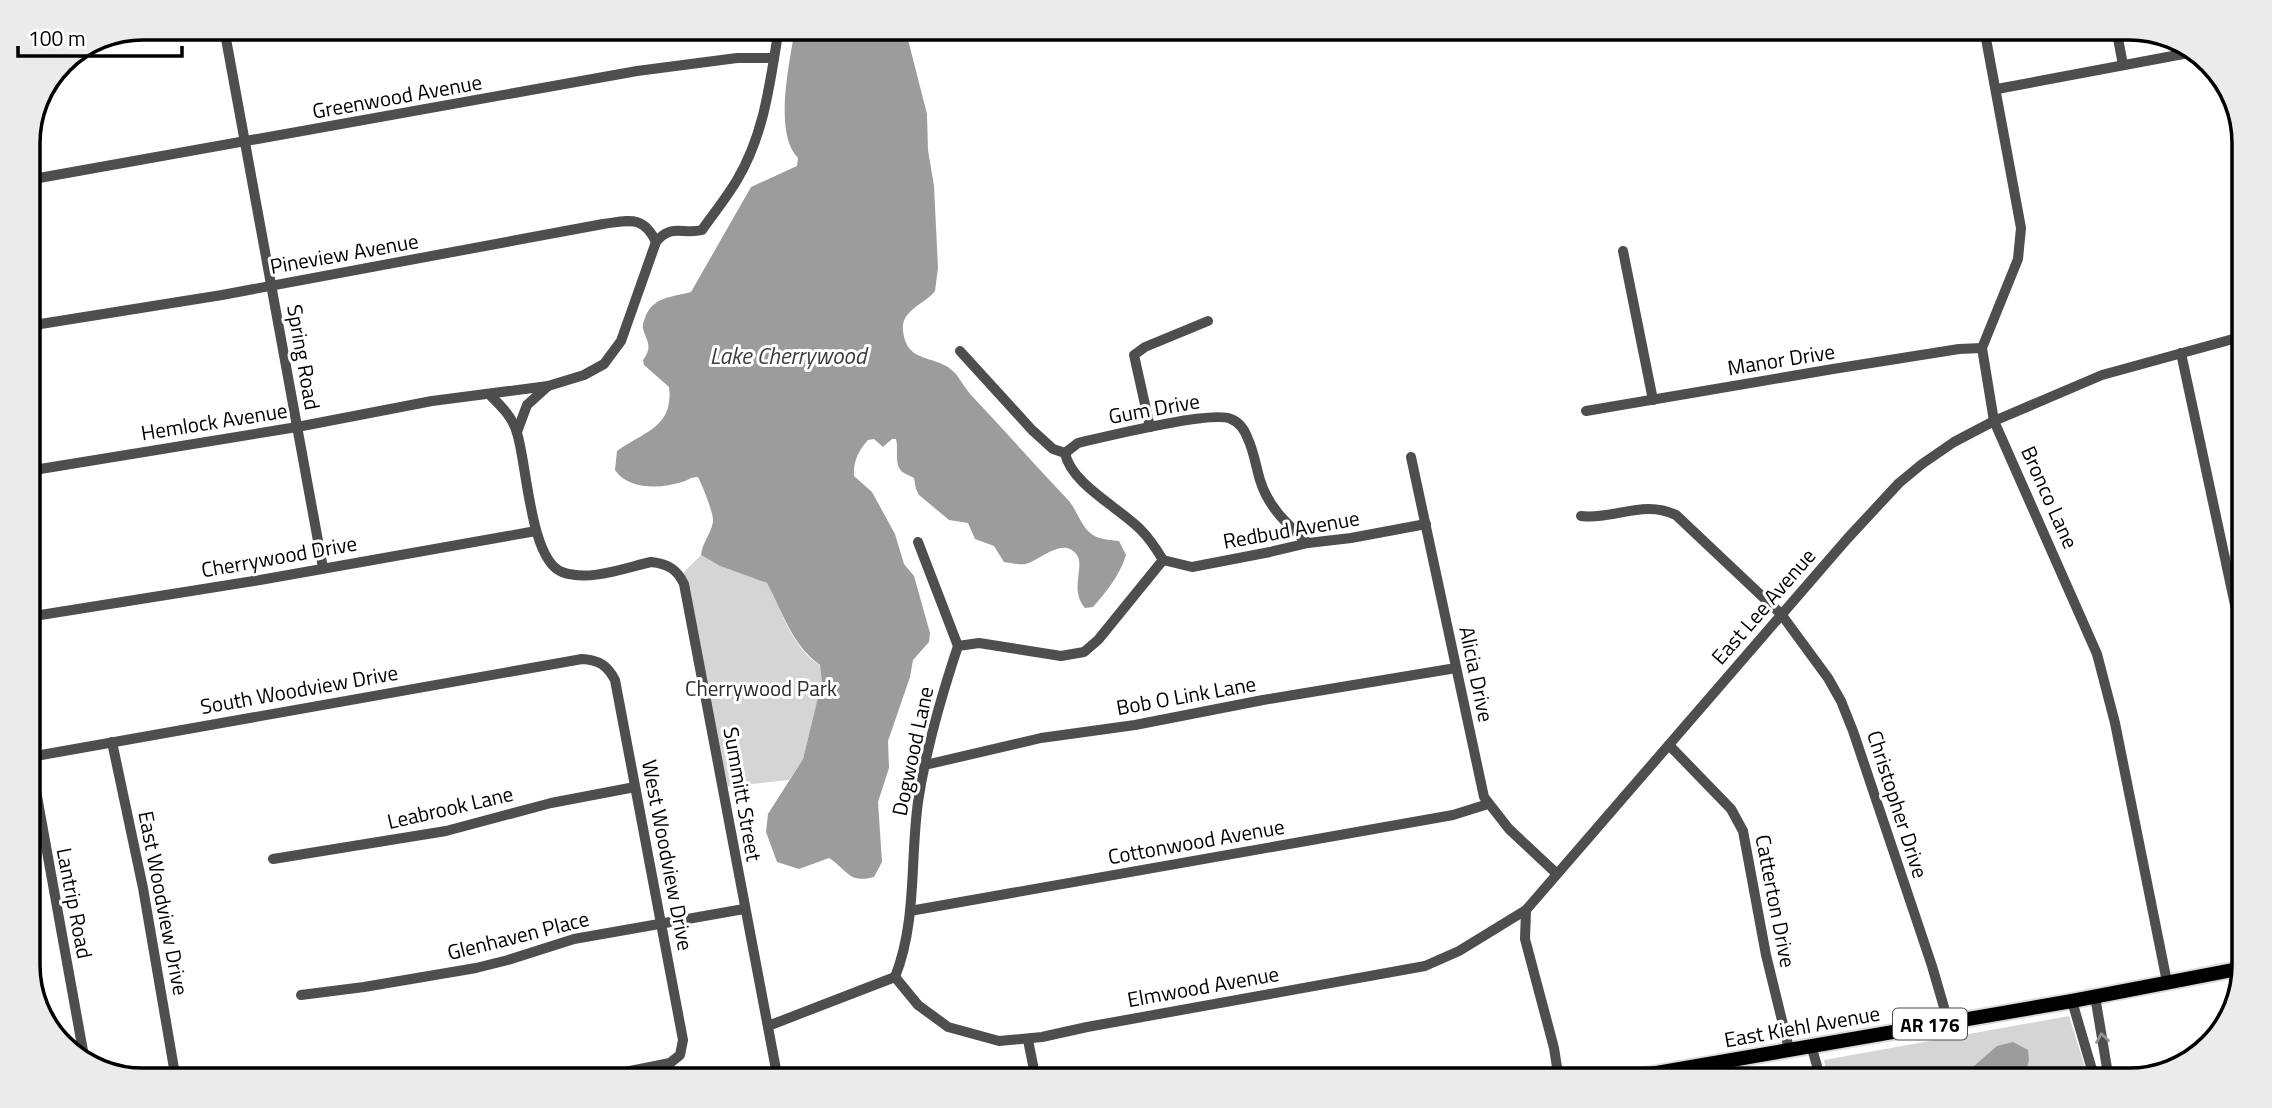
<svg xmlns="http://www.w3.org/2000/svg" width="2272" height="1108" font-family="'Titillium Web',sans-serif">
<style>
.green{fill:#d5d5d5}
.water{fill:#9c9c9c}
.lines{fill:none;stroke-linecap:round;stroke-linejoin:round}
.major-casing{stroke:#dbdbdb;stroke-width:18}
.minor{stroke:#4e4e4e;stroke-width:10}
.major{stroke:#000;stroke-width:14}
.oneway{stroke:#959595}
.labels{text-anchor:middle;dominant-baseline:central;stroke-width:6;stroke-linejoin:round;paint-order:stroke}
.shield{fill:#fff;stroke:#4c4c4c;stroke-width:2}
.shield-label{font-size:19px;font-weight:bold;fill:#000}
.street-label{font-size:21px;fill:#000;stroke:#fff}
.park-label{font-size:21px;fill:#2c2c2c;stroke:#fff}
.water-label{font-size:23px;font-style:italic;fill:#3d3d3d;stroke:#fff}
.rim{fill:none;stroke:#000;stroke-width:3.5}
</style>
<rect width="100%" height="100%" fill="#fff"/>
<g class="green">
<path d="M701,555L720,566L767,583C780,607 788,635 807,655C819,667 823,662 822,682L803,759L789,780L723,787L680,576Z"/>
<polygon points="2069,1016 2089,1080 1829,1080 1824,1060"/>
</g>
<g class="water">
<path d="M795,28H905L927,114L928,150L934,186L938,268L935,291C925,304 901,310 903,330C906,366 938,353 956,374C961,381 966,389 971,395C1004,430 1036,466 1069,501C1078,512 1081,527 1093,535C1101,540 1111,540 1119,541L1126,555C1120,575 1107,591 1093,607L1085,608C1069,590 1085,567 1077,555C1064,536 1040,560 1026,564C1019,565 1011,563 1004,562L994,546L975,539L968,523L949,520L919,495L916,489L914,478C911,476 907,475 904,473C893,467 899,449 896,439H892L883,447L874,439L868,440C859,450 853,461 854,476L872,492L895,534L904,564L914,576L930,633L929,642L913,660L910,677L888,741L889,768L878,802L882,862L874,877C848,884 848,870 829,858L799,869L777,862L766,832L768,814L803,759L822,681L820,665C792,645 783,613 767,583L720,566L701,555C702,543 711,534 713,522C714,513 702,485 698,477C690,477 689,480 682,482C661,489 628,490 615,470L617,451C644,432 674,427 669,387L644,365L643,360C653,346 647,342 643,329C642,325 644,321 645,318C652,297 672,297 691,292L751,187L797,166L798,158C773,133 790,61 795,28Z"/>
<polygon points="2013,1042 2028,1050 2029,1060 2024,1080 1958,1080 1997,1046"/>
</g>
<g class="lines">
<g class="major-casing">
<polyline id="major" points="1616,1080 2072,1001 2243,968"/>
</g>
<g class="minor">
<polyline points="224,28 323,568"/>
<polyline points="1984,28 2021,228 2018,259 1982,348 1994,421 2097,654 2115,723 2167,982"/>
<polyline points="2116,28 2123,65"/>
<polyline points="1997,89 2194,52"/>
<polyline points="28,180 637,71 737,58 774,58"/>
<polyline points="1623,251 1653,400"/>
<path d="M28,326L222,295L603,224C628,221 643,214 656,242"/>
<polyline points="960,351 1032,430 1053,449 1065,453"/>
<polyline points="2181,353 2244,647"/>
<path d="M489,394C500,405 513,417 517,433C527,464 530,560 562,572C589,582 624,568 651,562C668,564 677,569 684,584L778,1080"/>
<polyline points="1586,411 1833,369 1959,349 1982,348"/>
<polyline points="1150,427 1134,355 1145,347 1208,321"/>
<polyline points="517,432 527,405 548,386"/>
<polyline points="1411,457 1484,797 1509,829 1556,873"/>
<path d="M28,471L297,427L432,401L548,386L584,375L604,364L621,341L656,242C671,223 683,235 702,230C714,213 727,197 737,180C765,133 770,81 779,28"/>
<path d="M1581,516C1614,520 1644,499 1676,515L1781,614L1828,678L1841,701L1853,731L1932,966L1948,1021"/>
<polyline points="918,542 958,646"/>
<path d="M1163,560C1157,550 1150,539 1141,530C1120,508 1071,484 1065,453L1078,443C1104,437 1212,410 1231,419C1239,422 1245,431 1248,439C1254,452 1256,467 1260,480C1268,507 1287,524 1308,543"/>
<polyline points="1163,560 1192,567 1270,552 1308,543 1351,538 1426,524"/>
<polyline points="28,617 260,580 536,531"/>
<polyline points="112,742 143,888 176,1080"/>
<polyline points="1669,745 1731,809 1743,831 1766,955 1789,1049"/>
<polyline points="29,752 85,1062"/>
<path d="M30,757L582,659C599,660 607,665 615,680L683,1040L680,1055L670,1063L585,1080"/>
<polyline points="925,765 1041,738 1135,725 1263,700 1456,668"/>
<polyline points="273,859 446,831 551,803 635,787"/>
<polyline points="910,911 1453,815 1488,804"/>
<polyline points="895,977 918,1005 948,1027 999,1041 1042,1037 1087,1027 1425,966 1459,951 1526,910"/>
<polyline points="301,995 364,987 476,968 508,960 574,939 744,909"/>
<polyline points="2095,996 2109,1080"/>
<polyline points="2072,1001 2095,1080"/>
<path d="M768,1026L895,977C917,922 910,860 918,802C926,748 941,697 958,646L979,643L1061,656L1084,652L1098,640L1163,560"/>
<polyline points="1028,1040 1036,1080"/>
<polyline points="1811,1045 1821,1080"/>
<polyline points="1559,1080 1554,1048 1525,939 1526,910 1847,539 1899,483 1922,464 1954,442 1994,421 2102,375 2244,336"/>
</g>
<use href="#major" class="major"/>
</g>
<defs><path id="oneway-chevron" d="M-2-3.5L2.5 0L-2 3.5" fill="none" stroke-width="1.6" stroke-linecap="round" stroke-linejoin="round" transform="scale(1.75)"/></defs>
<use class="oneway" href="#oneway-chevron" transform="translate(2102 1038) rotate(-99)"/>
<g class="labels">
<rect class="shield" x="1893" y="1008.5" width="74" height="31" rx="5"/>
<g class="shield-label">
<text x="1930" y="1024">AR 176</text>
</g>
<g class="street-label">
<text transform="translate(397 96) rotate(-10)">Greenwood Avenue</text>
<text transform="translate(344 253) rotate(-10)">Pineview Avenue</text>
<text transform="translate(304 357) rotate(80)">Spring Road</text>
<text transform="translate(1781 359) rotate(-9)">Manor Drive</text>
<text transform="translate(1154 408) rotate(-10)">Gum Drive</text>
<text transform="translate(214 421) rotate(-9)">Hemlock Avenue</text>
<text transform="translate(2050 497) rotate(66)">Bronco Lane</text>
<text transform="translate(1291 529) rotate(-10)">Redbud Avenue</text>
<text transform="translate(279 556) rotate(-10)">Cherrywood Drive</text>
<text transform="translate(1763 606) rotate(-49)">East Lee Avenue</text>
<text transform="translate(1477 674) rotate(78)">Alicia Drive</text>
<text transform="translate(299 689) rotate(-10)">South Woodview Drive</text>
<text transform="translate(1186 695) rotate(-10)">Bob O Link Lane</text>
<text transform="translate(912 751) rotate(-78)">Dogwood Lane</text>
<text transform="translate(743 794) rotate(80)">Summitt Street</text>
<text transform="translate(1898 804) rotate(72)">Christopher Drive</text>
<text transform="translate(450 807) rotate(-13)">Leabrook Lane</text>
<text transform="translate(1196 841) rotate(-10)">Cottonwood Avenue</text>
<text transform="translate(668 855) rotate(79)">West Woodview Drive</text>
<text transform="translate(1776 901) rotate(79)">Catterton Drive</text>
<text transform="translate(75 903) rotate(79)">Lantrip Road</text>
<text transform="translate(164 903) rotate(79)">East Woodview Drive</text>
<text transform="translate(518 935) rotate(-14)">Glenhaven Place</text>
<text transform="translate(1203 986) rotate(-10)">Elmwood Avenue</text>
<text transform="translate(1802 1026) rotate(-10)">East Kiehl Avenue</text>
</g>
<g class="park-label">
<text x="761" y="688">Cherrywood Park</text>
</g>
<g class="water-label">
<text x="788" y="355">Lake Cherrywood</text>
</g>
</g>
<path d="M0 0H2272V1108H0ZM143 40H2129A103 103 0 0 1 2232 143V965A103 103 0 0 1 2129 1068H143A103 103 0 0 1 40 965V143A103 103 0 0 1 143 40Z" fill="#ebebeb" fill-rule="evenodd"/>
<path class="rim" d="M143 40H2129A103 103 0 0 1 2232 143V965A103 103 0 0 1 2129 1068H143A103 103 0 0 1 40 965V143A103 103 0 0 1 143 40Z"/>
<path d="M18 46v10h164v-10" fill="none" stroke="#000000" stroke-width="3.5"/>
<text x="28" y="46" font-size="21" fill="#000000" stroke="#ffffff" stroke-width="5" paint-order="stroke">100 m</text>
</svg>
